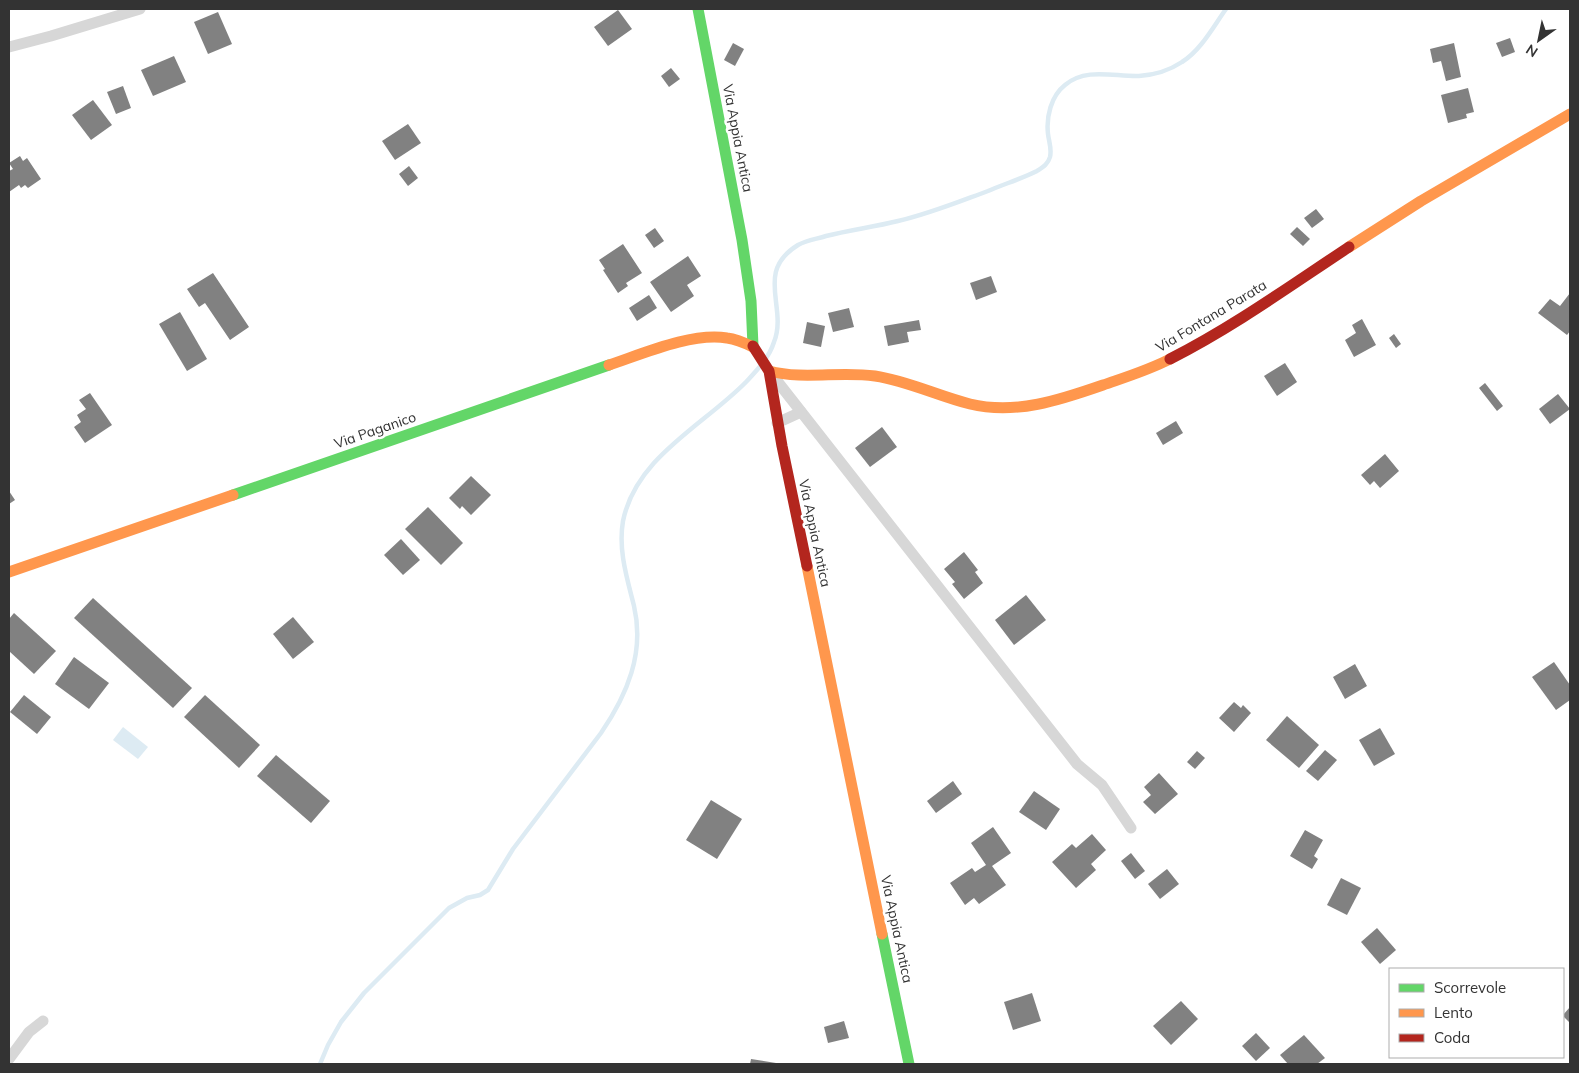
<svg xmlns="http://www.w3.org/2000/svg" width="1579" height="1073" font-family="Mulish,sans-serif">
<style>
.water{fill:#ddebf3}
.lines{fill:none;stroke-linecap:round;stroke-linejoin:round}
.stream{stroke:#ddebf3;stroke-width:4.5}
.building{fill:#818181}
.street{stroke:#d7d7d7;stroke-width:11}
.fast{stroke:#63d668;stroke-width:11}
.slow{stroke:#ff974d;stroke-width:11}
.jam{stroke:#b3261e;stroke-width:11}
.labels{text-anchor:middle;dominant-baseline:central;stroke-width:5;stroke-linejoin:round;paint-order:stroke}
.street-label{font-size:14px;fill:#333;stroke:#fff}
</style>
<rect width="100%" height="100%" fill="#fff"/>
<polygon class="water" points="123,727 148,747 138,759 113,740"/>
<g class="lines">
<path class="stream" d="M320,1064L328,1045L341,1022L364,993L449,908L467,898L480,895L488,890L513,849L601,733C627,695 645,653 634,606C627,578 618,550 623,521C636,457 704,425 746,382C757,370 769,358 774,342C788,307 754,272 798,245C807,240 817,239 826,236C850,230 874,227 898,221C929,214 958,202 988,191C1004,184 1021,179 1037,171C1043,167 1048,164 1050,157C1052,149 1049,142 1048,134C1046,117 1051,96 1065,85C1086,67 1115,77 1139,76C1154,75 1170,70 1182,62C1201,50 1213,27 1226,9"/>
</g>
<g class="building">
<polygon points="618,10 632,29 608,46 594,27"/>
<polygon points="218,12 232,44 208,54 194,22"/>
<polygon points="1510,38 1515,52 1502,57 1496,43"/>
<polygon points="733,43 744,49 735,66 724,60"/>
<polygon points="1454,43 1461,77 1446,81 1441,61 1433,63 1430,49"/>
<polygon points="174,56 186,82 153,96 141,70"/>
<polygon points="671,68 680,79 669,87 661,76"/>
<polygon points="123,86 131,108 116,114 107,92"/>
<polygon points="1468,88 1474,112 1466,114 1467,118 1448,123 1441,95"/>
<polygon points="93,100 112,125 91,140 72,115"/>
<polygon points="408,124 421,143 395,160 382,141"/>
<polygon points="20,156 23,161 27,158 41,179 28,188 25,185 21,188 19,185 9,192 9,171 13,169 9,163"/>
<polygon points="409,166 418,178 408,186 399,174"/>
<polygon points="1316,209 1324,219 1312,228 1304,218"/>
<polygon points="1297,227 1310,239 1303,246 1290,234"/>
<polygon points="655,228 664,241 654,248 645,235"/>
<polygon points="623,244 642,273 626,283 628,286 618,293 603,270 605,269 599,260"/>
<polygon points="688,256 701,276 687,285 694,296 671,312 650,282"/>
<polygon points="213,273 249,327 230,340 205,303 199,307 187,289"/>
<polygon points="991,276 997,292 976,300 970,283"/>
<polygon points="1570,293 1570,331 1567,335 1538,313 1550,299 1560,306"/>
<polygon points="649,295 657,308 637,321 629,308"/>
<polygon points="849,308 854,327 833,332 828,313"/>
<polygon points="180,312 207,359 187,371 159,324"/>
<polygon points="1362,319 1376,345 1354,357 1345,340 1356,333 1352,325"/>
<polygon points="919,320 921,330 907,332 909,342 888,346 884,326"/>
<polygon points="807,322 825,326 821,347 803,343"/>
<polygon points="1394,334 1401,344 1396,348 1389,338"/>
<polygon points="1285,363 1297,382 1277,396 1264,376"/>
<polygon points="1485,383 1503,406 1497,411 1479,388"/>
<polygon points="90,393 112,425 85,443 74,427 81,422 77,415 86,409 79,400"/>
<polygon points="1558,394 1570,409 1550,424 1539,409"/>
<polygon points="1176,421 1183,433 1163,445 1156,433"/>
<polygon points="882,427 897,447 870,467 855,448"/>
<polygon points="1385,454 1399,471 1380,488 1374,481 1370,485 1361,475"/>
<polygon points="471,476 491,495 471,515 462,506 460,509 449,498"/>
<polygon points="9,491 15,500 9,504"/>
<polygon points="428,507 463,543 441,565 405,529"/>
<polygon points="401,539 420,560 403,575 384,555"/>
<polygon points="964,552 978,570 975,572 983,583 964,599 952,584 955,582 944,569"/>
<polygon points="1026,595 1046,620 1014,645 995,620"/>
<polygon points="93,598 192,688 173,708 74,618"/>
<polygon points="14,613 56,651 34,674 9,651 9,619"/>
<polygon points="293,617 314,642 293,659 273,634"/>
<polygon points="74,657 109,683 89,709 55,684"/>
<polygon points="1554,662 1570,685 1570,700 1556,710 1532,677"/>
<polygon points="1355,664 1367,686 1345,699 1333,677"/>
<polygon points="24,695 51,717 37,734 10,712"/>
<polygon points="205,695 260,745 239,768 184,717"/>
<polygon points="1234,702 1241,708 1243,705 1251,713 1234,732 1219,718"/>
<polygon points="1287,716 1319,745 1299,768 1266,740"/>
<polygon points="1380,728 1395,754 1374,766 1359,740"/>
<polygon points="1325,750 1337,760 1318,781 1306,771"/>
<polygon points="1197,751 1205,758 1195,769 1187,762"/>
<polygon points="276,755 330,801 311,823 257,776"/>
<polygon points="1159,773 1178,794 1155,814 1143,802 1151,795 1144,787"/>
<polygon points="953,781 962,794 936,813 927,801"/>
<polygon points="1034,791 1060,809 1046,830 1019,812"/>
<polygon points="711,800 742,819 717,859 686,840"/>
<polygon points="993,827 1011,853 992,866 1006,885 979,904 974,898 965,905 950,883 972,868 975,872 986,865 971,843"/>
<polygon points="1305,830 1323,840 1314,856 1318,859 1312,869 1290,856"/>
<polygon points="1092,834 1106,850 1091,864 1096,870 1076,888 1052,862 1072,844 1076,848"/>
<polygon points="1131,853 1145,871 1135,879 1121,861"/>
<polygon points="1167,869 1179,884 1160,899 1148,884"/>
<polygon points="1341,878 1361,888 1347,915 1327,905"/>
<polygon points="1377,928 1396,950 1380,964 1361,942"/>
<polygon points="1032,993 1041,1021 1013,1030 1004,1002"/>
<polygon points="1181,1001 1198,1019 1171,1045 1153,1026"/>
<polygon points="1570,1007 1570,1023 1563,1016 1563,1015"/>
<polygon points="844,1021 849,1038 828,1043 824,1027"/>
<polygon points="1256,1033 1270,1048 1256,1061 1242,1046"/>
<polygon points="1304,1035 1325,1058 1317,1064 1288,1064 1280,1055"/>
<polygon points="751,1059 776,1063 776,1064 750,1064"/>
</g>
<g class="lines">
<g class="street">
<polyline points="9,47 51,36 140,9"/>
<polyline points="770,372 1077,764 1102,785 1131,828"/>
<polyline points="777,423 801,412"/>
<polyline points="9,1059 29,1032 43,1021"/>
</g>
<g class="fast">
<polyline points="698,9 742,240 751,301 753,346"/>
<polyline points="233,495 609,365"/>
<polyline points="882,934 909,1064"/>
</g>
<g class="slow">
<polyline points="1349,247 1421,201 1570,114"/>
<path d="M609,365C642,354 692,332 727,338C736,339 745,343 753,347"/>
<path d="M769,371C804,380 839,371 875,376C908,381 938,396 970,404C1016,415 1060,400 1103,385C1126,377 1149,370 1170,359"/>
<polyline points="807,566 882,934"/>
<polyline points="9,572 233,495"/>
</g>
<g class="jam">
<polyline points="753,346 769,371 782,446 807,566"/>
<path d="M1170,359C1233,327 1290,286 1349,247"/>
</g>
</g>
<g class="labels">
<g class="street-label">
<text transform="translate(738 138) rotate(79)">Via Appia Antica</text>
<text transform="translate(1211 316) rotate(-31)">Via Fontana Parata</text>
<text transform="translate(375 430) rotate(-19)">Via Paganico</text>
<text transform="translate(815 533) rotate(78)">Via Appia Antica</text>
<text transform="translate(897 929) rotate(78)">Via Appia Antica</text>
</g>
</g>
<rect width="1579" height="1073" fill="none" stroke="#333333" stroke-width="20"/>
<rect x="1389" y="968" width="175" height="90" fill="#ffffff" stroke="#adadad"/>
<rect x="1399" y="984" width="25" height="8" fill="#63d668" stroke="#adadad"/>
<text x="1434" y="993" font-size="15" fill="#333333">Scorrevole</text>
<rect x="1399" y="1009" width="25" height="8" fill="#ff974d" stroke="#adadad"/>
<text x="1434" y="1018" font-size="15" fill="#333333">Lento</text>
<rect x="1399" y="1034" width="25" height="8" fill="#b3261e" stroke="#adadad"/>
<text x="1434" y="1043" font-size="15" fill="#333333">Coda</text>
<g transform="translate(1539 40) rotate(213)" stroke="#ffffff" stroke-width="4" paint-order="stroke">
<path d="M0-4L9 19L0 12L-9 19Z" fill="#333333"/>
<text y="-8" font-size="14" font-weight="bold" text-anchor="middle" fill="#333333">N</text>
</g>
</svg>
